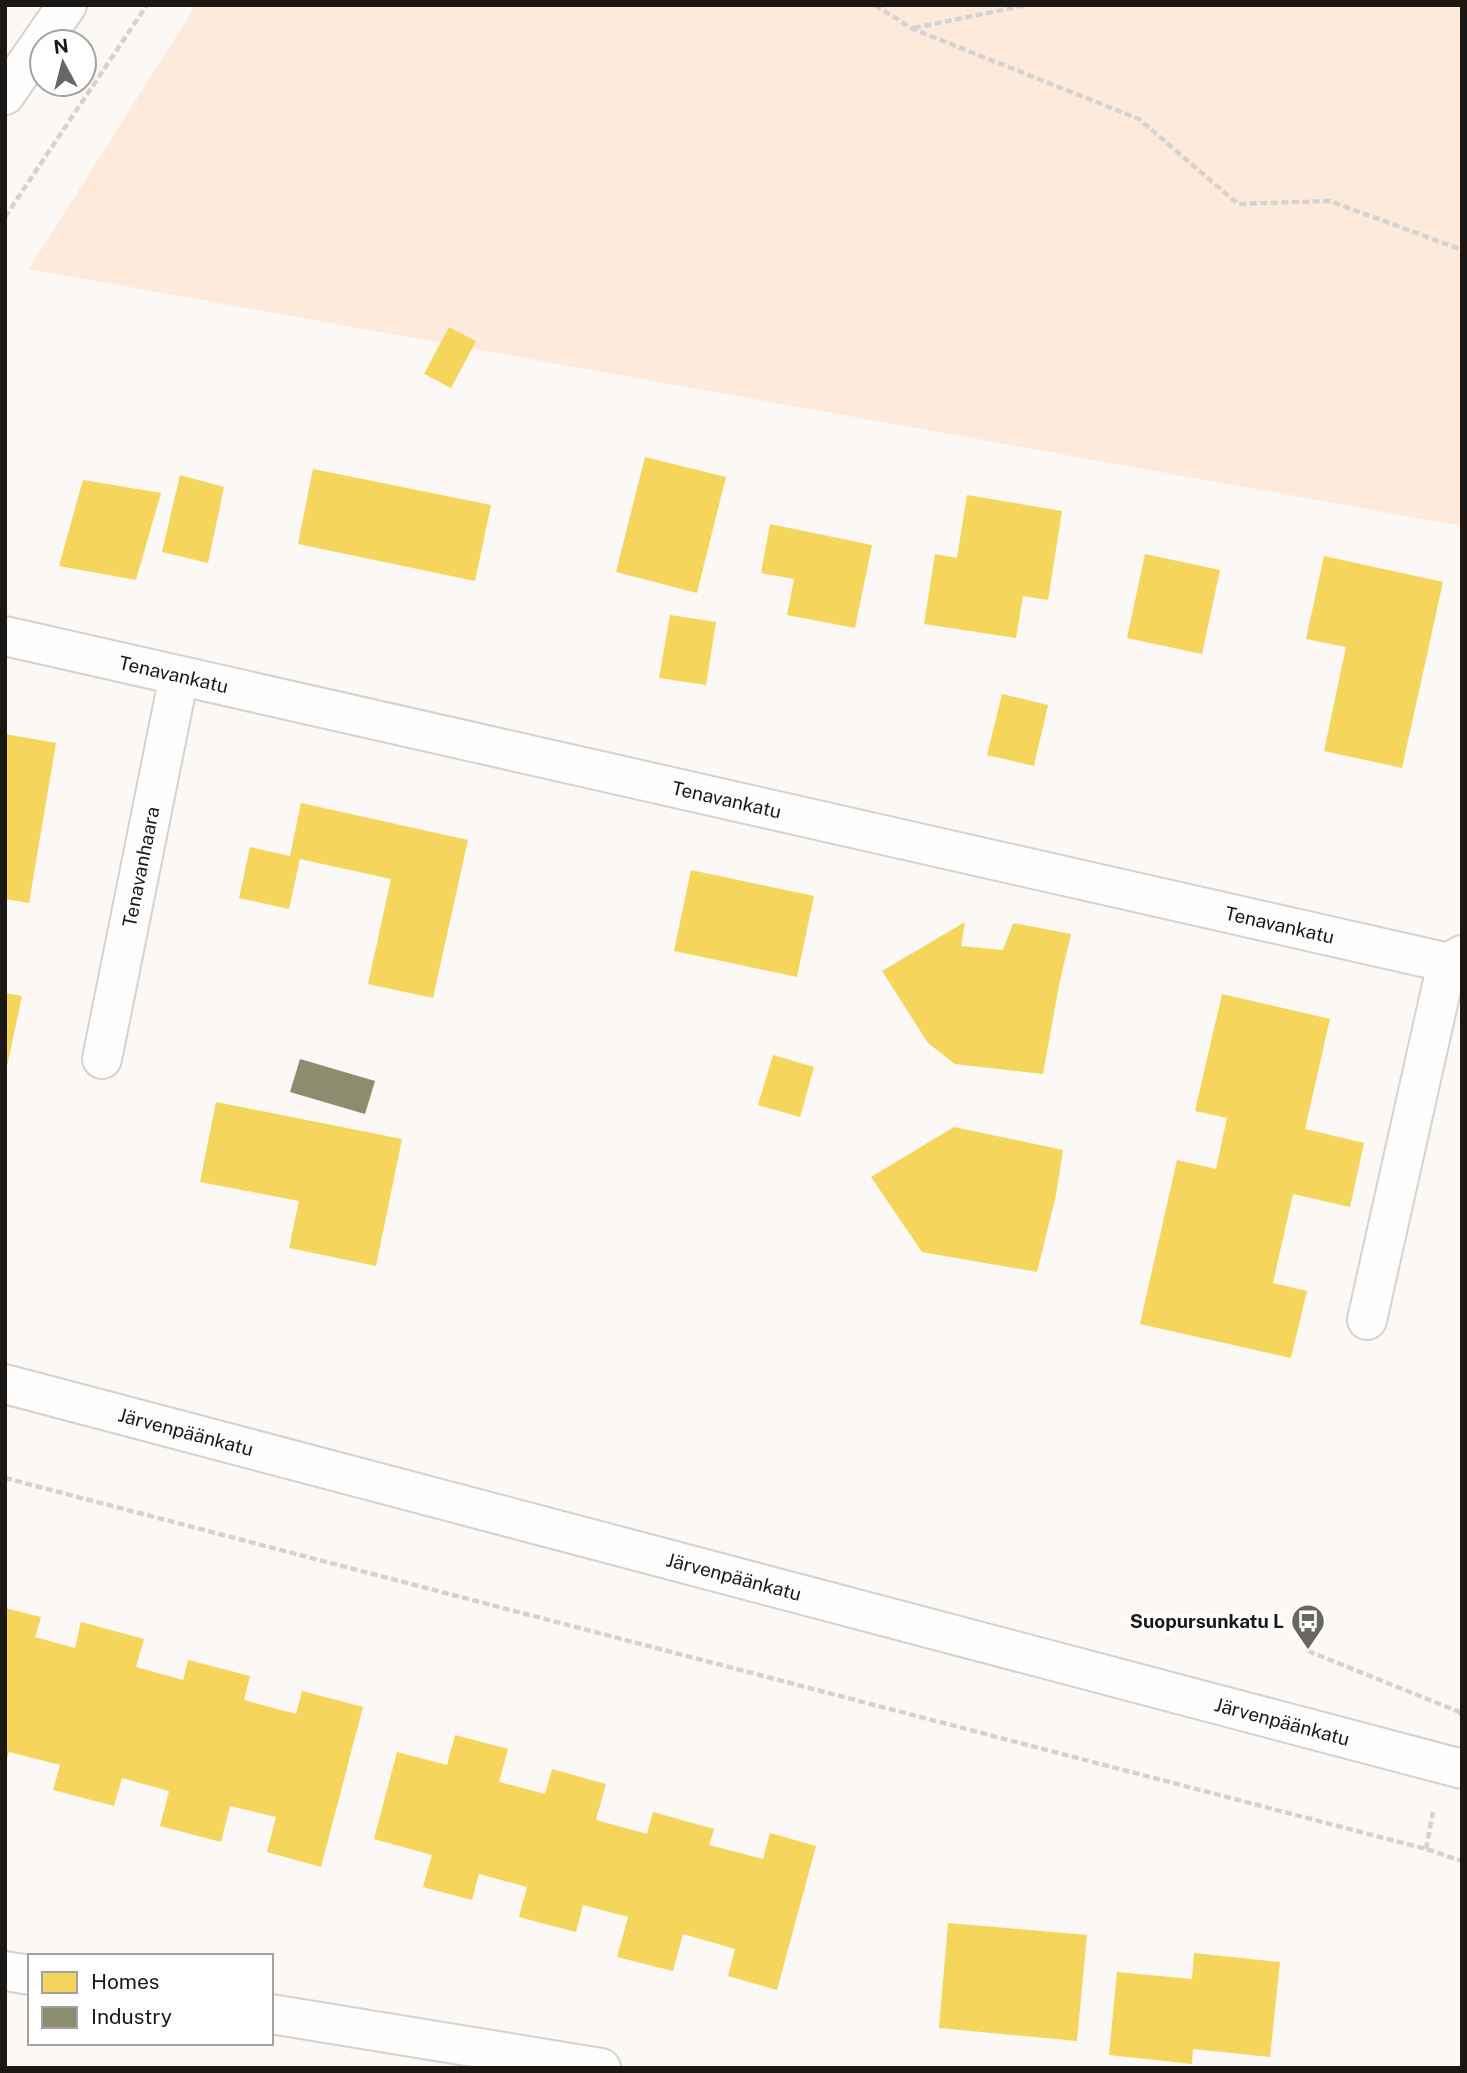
<svg xmlns="http://www.w3.org/2000/svg" width="1467" height="2073" font-family="'Public Sans',sans-serif">
<style>
.green{fill:#fdeada}
.homes{fill:#f6d55c}
.industry{fill:#8c8c6e}
.lines{fill:none;stroke-linecap:round;stroke-linejoin:round}
.minor-casing{stroke:#d6d2ce;stroke-width:42}
.path{stroke:#d5d3d2;stroke-width:4.5;stroke-dasharray:7 3.5;stroke-linecap:butt}
.minor{stroke:#fefefe;stroke-width:38}
.labels{text-anchor:middle;dominant-baseline:central;stroke-width:7;stroke-linejoin:round;paint-order:stroke}
.street-label{font-size:19px;fill:#1c1713;stroke:#fff}
.poi-label{font-size:19px;font-weight:bold;fill:#1c1713;stroke:#fff;text-anchor:end}
</style>
<rect width="100%" height="100%" fill="#fbf8f5"/>
<polygon class="green" points="196,5 1462,5 1462,526 29,269"/>
<g class="homes">
<polygon points="449,327 476,341 451,388 424,374"/>
<polygon points="645,457 726,477 697,593 616,572"/>
<polygon points="313,469 491,505 475,581 298,544"/>
<polygon points="180,475 224,487 208,563 162,552"/>
<polygon points="83,480 161,493 136,580 59,566"/>
<polygon points="967,495 1062,511 1048,600 1023,596 1016,638 924,624 935,554 957,558"/>
<polygon points="770,524 872,545 855,628 787,615 794,579 761,573"/>
<polygon points="1145,554 1220,570 1202,654 1127,638"/>
<polygon points="1324,556 1443,582 1402,768 1324,751 1346,647 1306,639"/>
<polygon points="670,615 716,622 706,685 659,678"/>
<polygon points="1002,694 1048,705 1034,766 987,755"/>
<polygon points="5,734 56,743 29,903 5,899"/>
<polygon points="301,803 468,840 433,998 368,984 391,879 300,859 289,909 239,898 250,847 290,856"/>
<polygon points="691,870 814,896 797,977 674,951"/>
<polygon points="965,922 961,946 1003,950 1013,923 1071,934 1059,985 1043,1074 955,1064 928,1043 882,971"/>
<polygon points="5,993 22,996 6,1071 5,1071"/>
<polygon points="1222,994 1330,1019 1305,1129 1364,1143 1350,1207 1293,1194 1273,1283 1307,1291 1291,1358 1140,1324 1177,1160 1216,1169 1227,1118 1195,1111"/>
<polygon points="773,1055 814,1067 800,1117 758,1105"/>
<polygon points="216,1102 402,1139 376,1266 289,1248 299,1201 200,1182"/>
<polygon points="954,1127 1063,1150 1056,1195 1037,1272 922,1252 871,1177"/>
<polygon points="5,1608 41,1617 35,1637 75,1648 81,1622 144,1639 136,1667 183,1680 188,1660 250,1676 244,1700 296,1714 302,1691 363,1707 321,1867 267,1852 276,1817 230,1806 221,1842 160,1826 169,1791 122,1778 114,1806 53,1790 60,1765 9,1752 5,1764"/>
<polygon points="455,1735 508,1749 499,1782 545,1794 552,1769 606,1784 596,1820 647,1834 653,1812 714,1829 709,1845 763,1859 770,1833 816,1846 777,1990 728,1976 735,1949 683,1934 673,1971 617,1957 628,1917 583,1905 576,1932 519,1917 527,1887 479,1874 472,1900 423,1887 432,1855 374,1839 397,1752 447,1765"/>
<polygon points="948,1923 1087,1935 1077,2041 939,2028"/>
<polygon points="1194,1953 1280,1962 1270,2057 1193,2049 1192,2064 1109,2055 1117,1972 1192,1979"/>
</g>
<polygon class="industry" points="300,1059 375,1081 365,1114 290,1092"/>
<g class="lines">
<g class="minor-casing">
<g id="minor">
<polyline points="5,95 67,5"/>
<path id="s1" d="M5,636L1462,966"/>
<path id="s2" d="M102,1059L179,676"/>
<polyline points="1367,1320 1447,963 1462,955"/>
<path id="s3" d="M5,1384L1462,1769"/>
<polyline points="5,1971 30,1975"/>
<polyline points="271,2014 601,2068"/>
</g>
</g>
<g class="path">
<polyline points="875,5 913,29 1139,119 1238,204 1330,201 1462,250"/>
<polyline points="914,28 1026,5"/>
<polyline points="5,217 147,5"/>
<polyline points="5,1478 1426,1849 1462,1861"/>
<polyline points="1308,1651 1462,1713 1460,1716"/>
<polyline points="1426,1849 1433,1812"/>
</g>
<use href="#minor" class="minor"/>
</g>
<defs>
<g id="bus-pin" transform="scale(1.75)"><path d="M0 17L-7.5 6A9.5 9.5 0 1 1 7.5 6Z" fill="#6a6662" stroke="#fff"/><path d="M-5-6H5V4H4V6H2V4H-2V6H-4V4H-5ZM-3.5-4V0h7V-4ZM-3.5 1.2v1.5H-2V1.2ZM2 1.2v1.5H3.5V1.2Z" fill="#fff"/></g>
</defs>
<g fill-rule="evenodd">
<use href="#bus-pin" x="1308" y="1621"/>
</g>
<g class="labels">
<g class="street-label">
<text stroke="none"><textPath href="#s1" startOffset="173">Tenavankatu</textPath></text>
<text stroke="none"><textPath href="#s1" startOffset="740">Tenavankatu</textPath></text>
<text stroke="none"><textPath href="#s2" startOffset="196">Tenavanhaara</textPath></text>
<text stroke="none"><textPath href="#s1" startOffset="1307">Tenavankatu</textPath></text>
<text stroke="none"><textPath href="#s3" startOffset="187">Järvenpäänkatu</textPath></text>
<text stroke="none"><textPath href="#s3" startOffset="754">Järvenpäänkatu</textPath></text>
<text stroke="none"><textPath href="#s3" startOffset="1321">Järvenpäänkatu</textPath></text>
</g>
<g class="poi-label">
<text x="1284" y="1621">Suopursunkatu L</text>
</g>
</g>
<rect width="1467" height="2073" fill="none" stroke="#1c1713" stroke-width="14"/>
<rect x="28" y="1954" width="245" height="91" fill="#ffffff" stroke="#a4a2a1" stroke-width="2"/>
<rect x="42" y="1972" width="35" height="21" fill="#f6d55c" stroke="#a4a2a1" stroke-width="2"/>
<text x="91" y="1989" font-size="21" fill="#1c1713">Homes</text>
<rect x="42" y="2007" width="35" height="21" fill="#8c8c6e" stroke="#a4a2a1" stroke-width="2"/>
<text x="91" y="2024" font-size="21" fill="#1c1713">Industry</text>
<g transform="translate(63 63) rotate(353)"><circle r="33" fill="#ffffff" stroke="#a4a2a1" stroke-width="2"/>
<path d="M0-5L12 26L0 18L-12 26Z" fill="#6a6662"/>
<text y="-10" font-size="19" font-weight="bold" text-anchor="middle" fill="#1c1713">N</text>
</g>
</svg>
